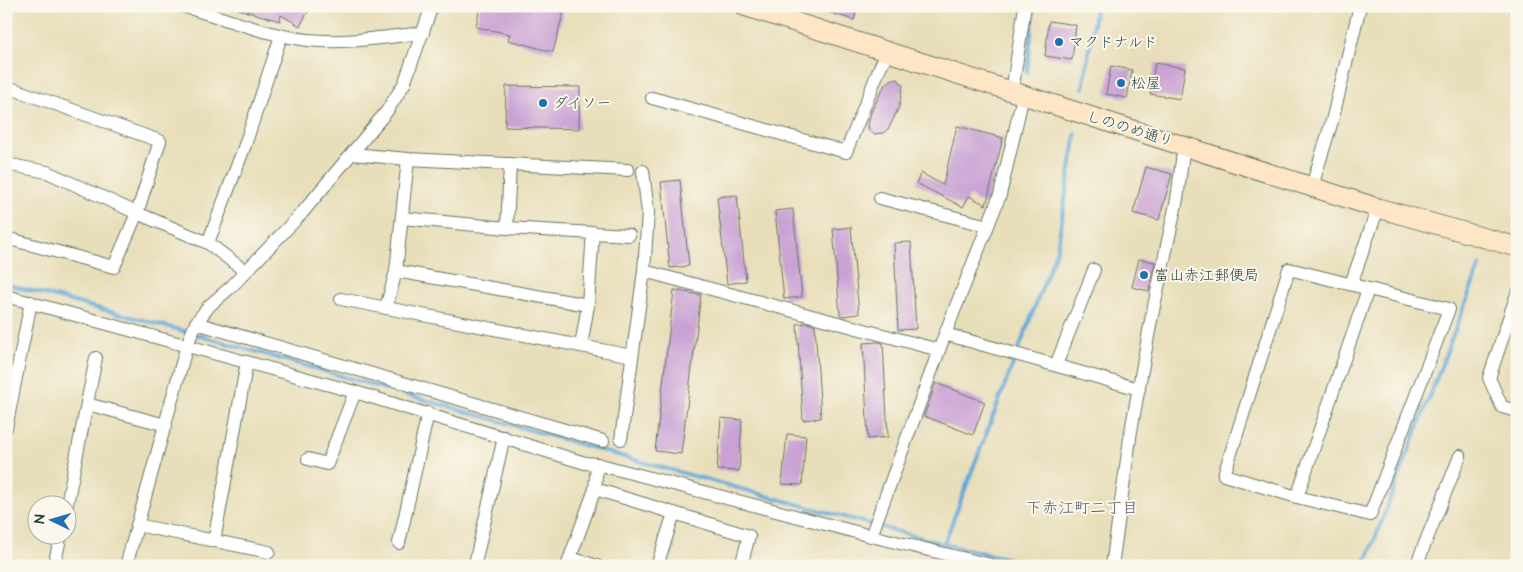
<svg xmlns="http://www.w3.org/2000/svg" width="1523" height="572" font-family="'Architects Daughter','Klee One',sans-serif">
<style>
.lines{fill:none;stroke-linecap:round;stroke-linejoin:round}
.stream{stroke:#61a7d7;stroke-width:4}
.building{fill:#c9a1d4}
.street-casing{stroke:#657563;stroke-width:14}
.secondary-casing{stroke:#657563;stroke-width:21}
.street{stroke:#fff;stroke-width:12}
.secondary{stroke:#fee5c5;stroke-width:19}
.poi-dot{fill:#1f6fb2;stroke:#fbf7ec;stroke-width:2}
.labels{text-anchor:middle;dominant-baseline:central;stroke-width:4;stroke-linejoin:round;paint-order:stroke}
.poi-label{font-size:15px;fill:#1f3d34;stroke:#fbf7ec;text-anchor:start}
.street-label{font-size:15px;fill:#1f3d34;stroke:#fbf7ec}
.neighbourhood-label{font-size:16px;fill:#5a606c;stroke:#fbf7ec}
</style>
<rect width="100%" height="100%" fill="#fbf7ec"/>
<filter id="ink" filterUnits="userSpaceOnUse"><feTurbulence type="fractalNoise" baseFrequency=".02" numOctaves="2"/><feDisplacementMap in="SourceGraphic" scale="10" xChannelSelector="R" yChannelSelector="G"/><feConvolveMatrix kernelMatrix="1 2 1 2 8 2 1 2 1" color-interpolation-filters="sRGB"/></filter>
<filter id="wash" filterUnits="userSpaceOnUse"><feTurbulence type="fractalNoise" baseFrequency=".0096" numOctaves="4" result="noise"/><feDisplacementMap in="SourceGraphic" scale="20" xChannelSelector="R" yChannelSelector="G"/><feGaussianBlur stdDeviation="1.12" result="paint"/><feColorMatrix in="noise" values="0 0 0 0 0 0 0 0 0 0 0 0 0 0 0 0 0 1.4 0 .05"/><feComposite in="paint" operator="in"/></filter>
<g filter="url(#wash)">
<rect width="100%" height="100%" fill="#e8deba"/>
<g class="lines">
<g class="stream">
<polyline points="1027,72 1034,6"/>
<polyline points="1083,88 1096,6"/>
<polyline points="6,284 180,330 642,462 944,544 1041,566"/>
<polyline points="944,544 1057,249 1076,133"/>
<polyline points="1359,566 1368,557 1480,265"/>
</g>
</g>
<g id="blocks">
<g class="building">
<polygon points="238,6 311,6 300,26 281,15 280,21 238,9"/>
<polygon points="480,6 565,6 553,52 508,40 510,34 476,27"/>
<polygon points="818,6 858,6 854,20 817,9"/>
<polygon points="1049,21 1076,25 1072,60 1045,56"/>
<polygon points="1155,63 1185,68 1180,99 1150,94"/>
<polygon points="1111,66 1132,70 1127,98 1106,94"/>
<polygon points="893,79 898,79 903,85 899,107 889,128 883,133 874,134 869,130 868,124 871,112 885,84"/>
<polygon points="506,86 580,87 579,129 505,127"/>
<polygon points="957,126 1003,138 986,205 969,196 963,207 916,183 921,173 943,185"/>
<polygon points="1146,167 1172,174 1159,220 1133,213"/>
<polygon points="680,180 689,266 670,268 661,182"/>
<polygon points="737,195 746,281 727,284 717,197"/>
<polygon points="793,209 802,297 784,299 775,211"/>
<polygon points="851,227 859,314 842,316 840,315 833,229"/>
<polygon points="911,242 916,329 898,330 894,243"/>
<polygon points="1139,259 1155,262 1149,291 1132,287"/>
<polygon points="674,290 701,295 681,454 655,451"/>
<polygon points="807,323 815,325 821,418 803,420 797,324"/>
<polygon points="877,342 883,343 888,437 868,439 863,343"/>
<polygon points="936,383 985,402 973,435 924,416"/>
<polygon points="721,418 742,420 739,471 717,470"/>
<polygon points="787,434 806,436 802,485 782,484"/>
</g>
</g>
</g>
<g filter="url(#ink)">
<use href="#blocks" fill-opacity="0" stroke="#657563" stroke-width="1"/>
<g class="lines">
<g class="street-casing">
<g id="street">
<path d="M183,6C224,18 266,35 308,40C346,44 385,37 423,33"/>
<polyline points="6,89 13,89 160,141 137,213 114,267 6,238"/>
<polyline points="1012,92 1025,6"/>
<polyline points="652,98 846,152 881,65 889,52"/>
<polyline points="352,154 408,159 628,170"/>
<polyline points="6,164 47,172 137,213 208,243 245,271"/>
<polyline points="1312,186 1332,121 1360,6"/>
<polyline points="880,198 988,226"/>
<polyline points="402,218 507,228 629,235"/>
<polyline points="507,228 510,164"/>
<polyline points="208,243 245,145 281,36"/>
<polygon points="1289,269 1449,309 1370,515 1297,497 1224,475"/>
<polyline points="396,271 588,305"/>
<polyline points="644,271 939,350"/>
<polyline points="1351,284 1378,208"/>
<polyline points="1517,294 1489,378 1502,407 1517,411"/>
<polyline points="6,296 355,392 585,463 597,464 595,489 567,566"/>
<polyline points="341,299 632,356"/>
<polyline points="386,308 396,271 408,159"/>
<polyline points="196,323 603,441"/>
<polyline points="945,334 1139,389"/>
<polyline points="581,346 588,305 593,232"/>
<polyline points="1056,365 1094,270"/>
<polyline points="87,404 166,425"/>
<polyline points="6,428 31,302"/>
<polyline points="621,439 644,271 648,213 643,171"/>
<polyline points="308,459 327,464 355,392"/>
<polyline points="597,464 871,536 995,566"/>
<polyline points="595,489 749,536 741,566"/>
<polyline points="1297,497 1368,289"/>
<polyline points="67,504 96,358"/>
<polyline points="137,525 269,552"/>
<polyline points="871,536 945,334 1000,195 1023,96"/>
<polyline points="214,541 247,362"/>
<polyline points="399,543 428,413"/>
<polyline points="570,558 597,566"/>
<polyline points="476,559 504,437"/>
<polyline points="54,566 61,534"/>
<polyline points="126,566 187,345 196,323 209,306 232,286 302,213 387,111 404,84 432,6"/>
<polyline points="657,566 674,513"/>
<polyline points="1112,566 1131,431 1151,320 1177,199 1184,145"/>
<polyline points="1416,566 1460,456"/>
</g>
</g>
<g class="secondary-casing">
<polyline id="secondary" points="744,6 1378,208 1517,247"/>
</g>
<use href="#street" class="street"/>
<use href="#secondary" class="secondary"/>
</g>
</g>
<g class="poi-dot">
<circle cx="1059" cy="42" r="5"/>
<circle cx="1121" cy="83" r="5"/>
<circle cx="543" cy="103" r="5"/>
<circle cx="1144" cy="275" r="5"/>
</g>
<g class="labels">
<g class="poi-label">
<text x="1069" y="42">マクドナルド</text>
<text x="1131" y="83">松屋</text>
<text x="553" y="103">ダイソー</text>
<text x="1154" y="275">富山赤江郵便局</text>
</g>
<g class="street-label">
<text transform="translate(1130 129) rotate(17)">しののめ通り</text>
</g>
<g class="neighbourhood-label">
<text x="1082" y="508">下赤江町二丁目</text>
</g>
</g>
<rect width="1523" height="572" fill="none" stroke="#fbf7ec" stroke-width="25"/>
<g transform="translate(52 520) rotate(275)"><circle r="24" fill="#fbf7ec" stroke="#a3ada2"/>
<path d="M0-4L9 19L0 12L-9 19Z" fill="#1f6fb2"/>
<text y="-8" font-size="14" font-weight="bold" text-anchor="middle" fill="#1f3d34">N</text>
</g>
</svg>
